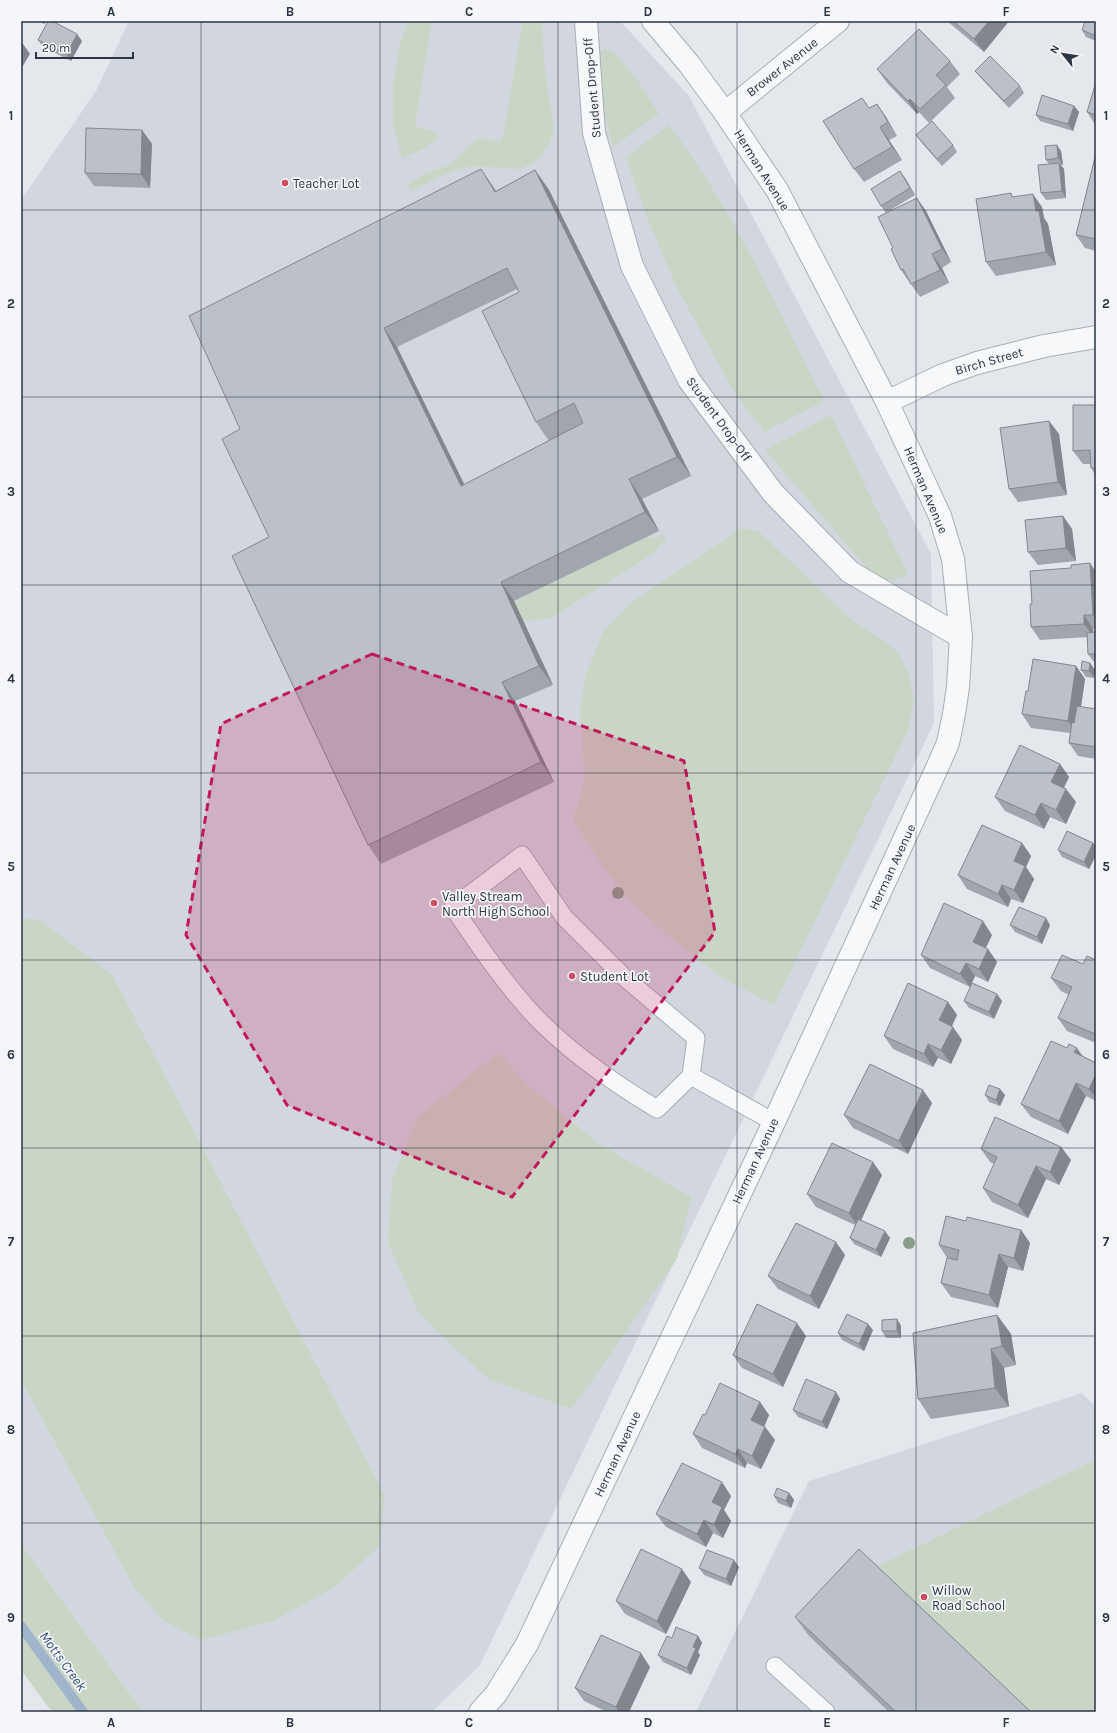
<svg xmlns="http://www.w3.org/2000/svg" width="1117" height="1733" font-family="Karla,sans-serif">
<style>
.built{fill:#d2d6de}
.green{fill:#c9d6c5}
.lines{fill:none;stroke-linecap:round;stroke-linejoin:round}
.stream{stroke:#a0b5cb;stroke-width:10}
.service-casing{stroke:#a9aeb6;stroke-width:19}
.minor-casing{stroke:#a9aeb6;stroke-width:24}
.service{stroke:#f7f8fa;stroke-width:17}
.minor{stroke:#f7f8fa;stroke-width:22}
.tree{fill:#8a9d8a}
.wall{fill:#a1a5ad;fill-rule:evenodd}
.shaded-wall{fill:#83868d}
.building{fill:#bbc0c9;stroke:#83868d;fill-rule:evenodd}
.marked{fill:#c2185b;fill-opacity:0.2;stroke:#c2185b;stroke-width:3;stroke-dasharray:8 5;stroke-linejoin:round}
.grid{fill:none;stroke:#2b3544;stroke-width:1;stroke-opacity:0.55}
.poi-dot{fill:#ce4c5f;stroke:#f4f6f9;stroke-width:1.5}
.labels{text-anchor:middle;dominant-baseline:central;stroke-width:3.5;stroke-linejoin:round;paint-order:stroke}
.street-label{font-size:13px;fill:#2b3544;stroke:#f4f6f9}
.poi-label{font-size:13px;fill:#2b3544;stroke:#f4f6f9;text-anchor:start}
.water-label{font-size:14px;font-style:italic;fill:#355378;stroke:#f4f6f9}
.neatline{fill:none;stroke:#2b3544;stroke-width:1.5}
.grid-label{font-size:13px;text-anchor:middle;font-weight:bold;fill:#2b3544}
</style>
<rect width="100%" height="100%" fill="#e4e7ec"/>
<g class="built">
<polygon points="129,21 620,21 689,96 931,554 934,723 480,1665 432,1712 143,1712 21,1544 21,200 96,91"/>
<polygon points="1082,1393 1096,1407 1096,1712 696,1712 809,1481"/>
</g>
<g class="green">
<polygon points="409,21 432,21 415,126 438,133 437,140 423,149 402,158 393,124 393,85 400,43"/>
<polygon points="523,21 542,21 544,63 554,130 548,146 537,161 520,169 473,166 454,170 411,191 408,184 424,174 450,165 476,139 502,141"/>
<polygon points="604,49 614,52 638,81 659,113 613,147 593,66 596,56"/>
<path d="M669,125C733,209 777,307 824,401L764,432L734,392L676,286L646,215L626,157Z"/>
<path d="M831,415L905,568L908,575C886,582 884,583 867,568L765,450Z"/>
<polygon points="742,528 758,531 853,621 886,642 898,653 908,672 914,699 908,730 774,1005 721,977 675,942 625,896 598,860 573,819 585,781 580,712 586,673 604,631 631,603"/>
<polygon points="663,535 667,540 658,546 656,552 549,619 523,621 514,601 648,536 653,539"/>
<polygon points="21,918 40,920 112,975 385,1496 379,1546 336,1586 273,1621 201,1640 163,1620 135,1589 21,1380"/>
<polygon points="498,1053 530,1087 599,1144 691,1197 677,1259 572,1409 488,1379 419,1314 388,1242 392,1180 418,1117"/>
<polygon points="1095,1460 1096,1712 1024,1712 872,1569"/>
<polygon points="21,1544 143,1712 52,1712 21,1670"/>
</g>
<g class="lines">
<polyline class="stream" points="21,1626 83,1712"/>
<g class="service-casing">
<g id="service">
<path d="M691,1076L657,1109C612,1082 567,1051 531,1012C502,980 477,943 453,907L522,855L564,917L624,977L696,1038L691,1076L774,1122"/>
<polyline points="775,1666 826,1712"/>
</g>
</g>
<g class="minor-casing">
<g id="minor">
<polyline points="586,21 594,133 632,266 689,380 773,493 850,572 961,637"/>
<polyline points="725,113 838,21"/>
<polyline points="887,402 943,375 977,363 1044,346 1096,337"/>
<polyline points="480,1712 496,1694 527,1644 774,1122 937,768 948,743 954,714 958,687 961,637 953,559 940,516 887,402 777,190 725,113 689,64 653,21"/>
</g>
</g>
<use href="#service" class="service"/>
<use href="#minor" class="minor"/>
</g>
<g class="tree">
<circle cx="618" cy="893" r="6"/>
<circle cx="909" cy="1243" r="6"/>
</g>
<g class="wall">
<polygon points="38,21 46,21 44,24"/>
<polygon points="947,21 1009,21 984,52"/>
<polygon points="1096,21 1096,41 1086,37 1082,30"/>
<polygon points="38,40 82,41 71,61 43,47"/>
<polygon points="950,61 960,74 947,87 955,98 929,123 919,112 917,114 887,83 877,69"/>
<polygon points="975,71 1020,86 1024,93 1009,108 980,77"/>
<polygon points="1096,82 1096,126 1087,112"/>
<polygon points="1074,106 1079,112 1073,131 1040,121 1036,115"/>
<polygon points="870,108 886,117 897,136 889,140 902,160 864,182 854,169"/>
<polygon points="142,130 152,144 150,188 94,186 85,173"/>
<polygon points="916,135 953,145 957,152 942,166 921,142"/>
<polygon points="1061,151 1063,165 1061,165 1064,169 1066,198 1046,200 1041,193 1049,164 1046,160"/>
<polygon points="1096,153 1096,251 1085,248 1076,235"/>
<path d="M535,170L549,190L691,476L642,499L659,531L514,601L553,685L515,701L554,782L381,864L368,845L240,429L494,188L496,191ZM517,289L519,292L536,422L549,441L464,485L397,347Z"/>
<polygon points="905,178 915,195 886,213 881,206"/>
<polygon points="1014,197 1042,207 1044,218 1048,224 1056,265 996,276 986,262"/>
<polygon points="926,211 951,262 942,268 949,283 920,297 901,270 893,248"/>
<polygon points="1096,405 1096,476 1091,468 1090,464 1083,464 1073,451"/>
<polygon points="1049,421 1059,434 1067,495 1018,502 1009,489"/>
<polygon points="1063,516 1072,529 1076,561 1038,565 1028,552"/>
<polygon points="1096,572 1096,628 1093,629 1093,633 1096,632 1096,661 1093,661 1088,654 1088,637 1040,640 1031,627 1032,604"/>
<polygon points="1090,663 1095,670 1094,678 1086,677 1081,670"/>
<polygon points="1076,666 1085,679 1081,707 1096,709 1096,759 1078,756 1069,743 1070,733 1031,728 1022,714 1028,691"/>
<polygon points="1060,764 1069,777 1064,788 1066,789 1076,802 1066,824 1050,817 1044,829 1005,811 995,797"/>
<polygon points="1022,843 1031,856 1026,867 1034,879 1023,903 1011,899 1008,907 967,889 958,875"/>
<polygon points="1093,843 1096,847 1096,855 1089,869 1062,857 1058,850"/>
<polygon points="1010,925 1050,925 1042,944 1015,932"/>
<polygon points="992,935 986,948 997,962 988,982 975,976 970,987 930,968 921,955"/>
<polygon points="1096,960 1096,1043 1067,1031 1058,1018 1069,995 1061,991 1051,978"/>
<polygon points="964,1001 1002,1001 994,1019 969,1008"/>
<polygon points="948,1002 957,1015 952,1026 962,1040 951,1064 938,1058 933,1067 893,1049 884,1036"/>
<polygon points="1083,1056 1096,1063 1096,1101 1086,1096 1068,1134 1031,1117 1021,1104"/>
<polygon points="1000,1089 1005,1095 1000,1106 989,1102 985,1095"/>
<polygon points="932,1103 908,1154 853,1128 844,1115"/>
<polygon points="1061,1147 1071,1160 1059,1185 1046,1179 1028,1218 992,1202 983,1188 994,1164 990,1162 981,1149"/>
<polygon points="882,1175 861,1220 890,1238 881,1257 854,1244 850,1238 855,1225 816,1207 807,1194"/>
<polygon points="966,1221 1021,1230 1030,1243 1023,1271 1008,1267 998,1308 951,1297 941,1283 947,1258 939,1245"/>
<polygon points="845,1255 819,1309 778,1289 768,1276"/>
<polygon points="997,1315 1011,1334 1016,1365 1004,1368 1009,1407 931,1419 918,1399"/>
<polygon points="897,1319 901,1326 901,1338 886,1338 882,1331"/>
<polygon points="873,1330 864,1351 842,1340 838,1333"/>
<polygon points="806,1336 783,1387 742,1368 733,1355"/>
<polygon points="836,1392 840,1399 827,1429 798,1417 793,1410"/>
<polygon points="760,1402 769,1415 764,1427 765,1427 775,1440 761,1469 747,1463 745,1468 702,1448 693,1434 705,1415"/>
<polygon points="789,1493 794,1500 791,1508 778,1503 774,1496"/>
<polygon points="731,1496 724,1510 731,1521 723,1538 713,1533 706,1547 666,1527 656,1514"/>
<polygon points="739,1567 731,1586 704,1575 699,1568"/>
<polygon points="691,1582 666,1634 625,1614 616,1601"/>
<polygon points="795,1617 1031,1712 889,1712 809,1636"/>
<polygon points="698,1636 702,1643 698,1652 700,1655 691,1675 663,1662 658,1655 672,1638"/>
<polygon points="650,1667 629,1712 607,1712 584,1701 575,1688"/>
</g>
<g class="shaded-wall">
<polygon points="42,21 46,21 44,24"/>
<polygon points="989,21 1009,21 984,52 974,39"/>
<polygon points="77,34 82,41 71,61 67,54"/>
<polygon points="21,41 30,54 21,69"/>
<polygon points="910,99 919,112 917,114 908,101"/>
<polygon points="877,104 886,117 897,136 888,122"/>
<polygon points="1074,106 1079,112 1073,131 1068,124"/>
<polygon points="880,127 889,140 902,160 892,147"/>
<polygon points="142,130 152,144 150,188 141,174"/>
<polygon points="1057,145 1061,151 1063,165 1058,158"/>
<polygon points="1059,163 1064,169 1066,198 1062,191"/>
<polygon points="481,169 494,188 508,212 495,192"/>
<polygon points="535,170 549,190 691,476 677,457"/>
<polygon points="900,171 905,178 915,195 910,188"/>
<polygon points="1033,194 1042,207 1044,218 1048,224 1056,265 1046,252 1036,211"/>
<polygon points="917,198 926,211 951,262 942,249"/>
<polygon points="932,254 942,268 949,283 940,270"/>
<polygon points="384,328 397,347 475,506 461,486"/>
<polygon points="1049,421 1059,434 1067,495 1058,482"/>
<polygon points="629,479 642,499 659,531 645,512"/>
<polygon points="1063,516 1072,529 1076,561 1066,548"/>
<polygon points="1090,563 1096,572 1096,619 1093,615"/>
<polygon points="501,582 514,601 553,685 539,666"/>
<polygon points="1084,615 1093,629 1094,637 1084,624"/>
<polygon points="1090,663 1095,670 1094,678 1089,671"/>
<polygon points="1076,666 1085,679 1077,734 1068,721"/>
<polygon points="502,682 515,701 554,782 541,762"/>
<polygon points="1060,764 1069,777 1060,795 1051,782"/>
<polygon points="1066,789 1076,802 1066,824 1056,810"/>
<polygon points="1041,803 1050,817 1044,829 1035,815"/>
<polygon points="1022,843 1031,856 1026,867 1034,879 1023,903 1014,890 1014,861"/>
<polygon points="1093,843 1096,847 1096,855 1089,869 1084,862"/>
<polygon points="1002,885 1011,899 1008,907 998,894"/>
<polygon points="1046,918 1050,925 1042,944 1037,937"/>
<polygon points="983,921 992,935 982,955 973,942"/>
<polygon points="988,949 997,962 988,982 979,969"/>
<polygon points="966,963 975,976 970,987 960,974"/>
<polygon points="997,994 1002,1001 994,1019 989,1012"/>
<polygon points="948,1002 957,1015 948,1034 939,1020"/>
<polygon points="953,1027 962,1040 951,1064 941,1050"/>
<polygon points="928,1044 938,1058 933,1067 924,1054"/>
<polygon points="1077,1048 1086,1061 1074,1052"/>
<polygon points="1096,1074 1096,1098 1089,1089"/>
<polygon points="1076,1083 1086,1096 1068,1134 1059,1121"/>
<polygon points="1000,1089 1005,1095 1000,1106 996,1100"/>
<polygon points="923,1090 932,1103 908,1154 899,1141"/>
<polygon points="1061,1147 1071,1160 1059,1185 1050,1172"/>
<polygon points="873,1162 882,1175 858,1227 849,1213"/>
<polygon points="1036,1166 1046,1179 1028,1218 1018,1205"/>
<polygon points="1021,1230 1030,1243 1023,1271 1014,1258"/>
<polygon points="885,1231 890,1238 881,1257 876,1250"/>
<polygon points="836,1242 845,1255 819,1309 810,1296"/>
<polygon points="999,1254 1008,1267 998,1308 989,1295"/>
<polygon points="997,1315 1011,1334 1016,1365 1002,1346"/>
<polygon points="897,1319 901,1326 901,1338 897,1331"/>
<polygon points="797,1323 806,1336 783,1387 773,1374"/>
<polygon points="868,1324 873,1330 864,1351 859,1344"/>
<polygon points="991,1349 1004,1368 1009,1407 995,1388"/>
<polygon points="836,1392 840,1399 827,1429 822,1422"/>
<polygon points="760,1402 769,1415 761,1434 751,1420"/>
<polygon points="765,1427 775,1440 761,1469 752,1456"/>
<polygon points="738,1449 747,1463 745,1468 735,1454"/>
<polygon points="722,1482 731,1496 724,1510 731,1521 723,1538 714,1525 712,1502"/>
<polygon points="789,1493 794,1500 791,1508 786,1501"/>
<polygon points="704,1520 713,1533 706,1547 697,1534"/>
<polygon points="734,1560 739,1567 731,1586 726,1579"/>
<polygon points="682,1569 691,1582 666,1634 657,1621"/>
<polygon points="698,1636 702,1643 698,1652 700,1655 691,1675 687,1668 693,1647"/>
<polygon points="641,1653 650,1667 629,1712 619,1712 616,1707"/>
</g>
<g class="building">
<polygon points="48,21 52,21 77,34 67,54 38,40"/>
<polygon points="953,21 989,21 974,39"/>
<polygon points="1085,21 1096,21 1096,36 1082,30"/>
<polygon points="919,29 950,61 936,75 946,85 920,109 910,99 908,101 877,69"/>
<polygon points="990,56 1020,86 1004,101 975,71"/>
<polygon points="1096,82 1096,115 1087,112"/>
<polygon points="1042,95 1074,106 1068,124 1036,115"/>
<polygon points="862,98 869,108 877,104 888,122 880,127 892,147 854,169 823,121"/>
<polygon points="932,121 953,145 937,159 916,135"/>
<polygon points="86,128 142,130 141,174 85,173"/>
<polygon points="1057,145 1058,158 1046,160 1045,146"/>
<polygon points="1096,153 1096,239 1076,235"/>
<polygon points="1059,163 1062,191 1041,193 1038,165"/>
<path d="M481,169L495,192L535,170L677,457L629,479L645,512L501,582L539,666L502,682L541,762L368,845L232,556L269,537L222,439L240,429L189,316ZM507,268L519,292L482,311L536,422L574,403L583,423L461,486L384,328Z"/>
<polygon points="900,171 910,188 881,206 871,189"/>
<polygon points="1011,193 1012,197 1033,194 1036,211 1039,211 1046,252 986,262 976,199"/>
<polygon points="917,198 942,249 932,254 940,270 911,284 903,269 901,270 891,249 893,248 878,217"/>
<polygon points="1073,405 1096,405 1096,468 1091,468 1090,450 1073,451"/>
<polygon points="1049,421 1058,482 1009,489 1000,428"/>
<polygon points="1063,516 1066,548 1028,552 1025,520"/>
<polygon points="1090,563 1093,615 1084,615 1084,624 1031,627 1030,604 1032,604 1030,571 1071,568 1071,565"/>
<polygon points="1096,632 1096,654 1088,654 1087,633"/>
<polygon points="1033,659 1076,666 1068,721 1022,714 1026,691 1028,691"/>
<polygon points="1082,661 1090,663 1089,671 1081,670"/>
<polygon points="1077,706 1096,709 1096,747 1069,743 1072,722 1074,723"/>
<polygon points="1020,745 1060,764 1051,782 1066,789 1056,810 1041,803 1035,815 995,797"/>
<polygon points="982,825 1022,843 1014,861 1025,866 1014,890 1002,885 998,894 958,875"/>
<polygon points="1067,831 1093,843 1084,862 1058,850"/>
<polygon points="944,903 983,921 973,942 988,949 979,969 966,963 960,974 921,955"/>
<polygon points="1019,907 1046,918 1037,937 1010,925"/>
<polygon points="1062,955 1083,964 1087,956 1096,960 1096,1032 1095,1034 1058,1018 1072,987 1051,978"/>
<polygon points="908,983 948,1002 939,1020 953,1027 941,1050 928,1044 924,1054 884,1036"/>
<polygon points="972,983 997,994 989,1012 964,1001"/>
<polygon points="1051,1041 1067,1048 1069,1044 1077,1048 1074,1052 1096,1063 1096,1074 1089,1089 1076,1083 1059,1121 1021,1104"/>
<polygon points="870,1064 923,1090 899,1141 844,1115"/>
<polygon points="989,1085 1000,1089 996,1100 985,1095"/>
<polygon points="995,1117 1061,1147 1050,1172 1036,1166 1018,1205 983,1188 997,1157 981,1149"/>
<polygon points="832,1143 873,1162 849,1213 807,1194"/>
<polygon points="946,1216 966,1221 967,1217 1021,1230 1014,1258 999,1254 989,1295 941,1283 947,1258 957,1260 959,1250 939,1245"/>
<polygon points="858,1219 885,1231 876,1250 850,1238"/>
<polygon points="796,1223 836,1242 810,1296 768,1276"/>
<polygon points="757,1304 797,1323 773,1374 733,1355"/>
<polygon points="847,1314 868,1324 859,1344 838,1333"/>
<polygon points="997,1315 1002,1346 991,1349 995,1388 918,1399 913,1333"/>
<polygon points="897,1319 897,1331 882,1331 882,1320"/>
<polygon points="806,1379 836,1392 822,1422 793,1410"/>
<polygon points="720,1383 760,1402 751,1420 765,1427 752,1456 738,1449 735,1454 693,1434 703,1414 705,1415"/>
<polygon points="682,1463 722,1482 712,1502 722,1507 714,1525 704,1520 697,1534 656,1514"/>
<polygon points="777,1488 789,1493 786,1501 774,1496"/>
<polygon points="641,1549 682,1569 657,1621 616,1601"/>
<polygon points="859,1549 1031,1712 896,1712 795,1617"/>
<polygon points="707,1550 734,1560 726,1579 699,1568"/>
<polygon points="676,1627 698,1636 693,1647 696,1648 687,1668 658,1655 667,1636 672,1638"/>
<polygon points="601,1635 641,1653 616,1707 575,1688"/>
</g>
<path class="marked" d="M372,654L684,761L715,932L512,1197L287,1105L186,935L221,724Z"/>
<path class="grid" d="M201,21V1712M380,21V1712M558,21V1712M737,21V1712M916,21V1712M21,210H1096M21,397H1096M21,585H1096M21,773H1096M21,960H1096M21,1148H1096M21,1336H1096M21,1523H1096"/>
<g class="poi-dot">
<circle cx="285" cy="183" r="4"/>
<circle cx="434" cy="903" r="4"/>
<circle cx="572" cy="976" r="4"/>
<circle cx="924" cy="1597" r="4"/>
</g>
<g class="labels">
<g class="street-label">
<text transform="translate(782 67) rotate(-38)">Brower Avenue</text>
<text transform="translate(592 88) rotate(-95)">Student Drop-Off</text>
<text transform="translate(762 170) rotate(58)">Herman Avenue</text>
<text transform="translate(989 361) rotate(-16)">Birch Street</text>
<text transform="translate(719 419) rotate(54)">Student Drop-Off</text>
<text transform="translate(926 490) rotate(67)">Herman Avenue</text>
<text transform="translate(892 867) rotate(-65)">Herman Avenue</text>
<text transform="translate(755 1161) rotate(-65)">Herman Avenue</text>
<text transform="translate(617 1454) rotate(-65)">Herman Avenue</text>
</g>
<g class="poi-label">
<text x="293" y="183">Teacher Lot</text>
<text x="442" y="896">Valley Stream<tspan x="442" dy="15">North High School</tspan></text>
<text x="580" y="976">Student Lot</text>
<text x="932" y="1590">Willow<tspan x="932" dy="15">Road School</tspan></text>
</g>
<g class="water-label">
<text transform="translate(63 1661) rotate(54)">Motts Creek</text>
</g>
</g>
<rect width="1117" height="1733" fill="none" stroke="#f4f6f9" stroke-width="44"/>
<g transform="translate(1063 54) rotate(300)" stroke="#f4f6f9" stroke-width="3" paint-order="stroke">
<path d="M0-3L7 15L0 10L-7 15Z" fill="#2b3544"/>
<text y="-6" font-size="11" font-weight="bold" text-anchor="middle" fill="#2b3544">N</text>
</g>
<path d="M36 52v6h97v-6" fill="none" stroke="#2b3544" stroke-width="2"/>
<text x="42" y="52" font-size="12" fill="#2b3544" stroke="#f4f6f9" stroke-width="3" paint-order="stroke">20 m</text>
<rect x="22" y="22" width="1073" height="1689" class="neatline"/>
<g class="grid-label">
<text x="111" y="16">A</text>
<text x="290" y="16">B</text>
<text x="469" y="16">C</text>
<text x="648" y="16">D</text>
<text x="827" y="16">E</text>
<text x="1006" y="16">F</text>
<text x="11" y="120">1</text>
<text x="1106" y="120">1</text>
<text x="11" y="308">2</text>
<text x="1106" y="308">2</text>
<text x="11" y="496">3</text>
<text x="1106" y="496">3</text>
<text x="11" y="683">4</text>
<text x="1106" y="683">4</text>
<text x="11" y="871">5</text>
<text x="1106" y="871">5</text>
<text x="11" y="1059">6</text>
<text x="1106" y="1059">6</text>
<text x="11" y="1246">7</text>
<text x="1106" y="1246">7</text>
<text x="11" y="1434">8</text>
<text x="1106" y="1434">8</text>
<text x="11" y="1622">9</text>
<text x="1106" y="1622">9</text>
<text x="111" y="1727">A</text>
<text x="290" y="1727">B</text>
<text x="469" y="1727">C</text>
<text x="648" y="1727">D</text>
<text x="827" y="1727">E</text>
<text x="1006" y="1727">F</text>
</g>
</svg>
